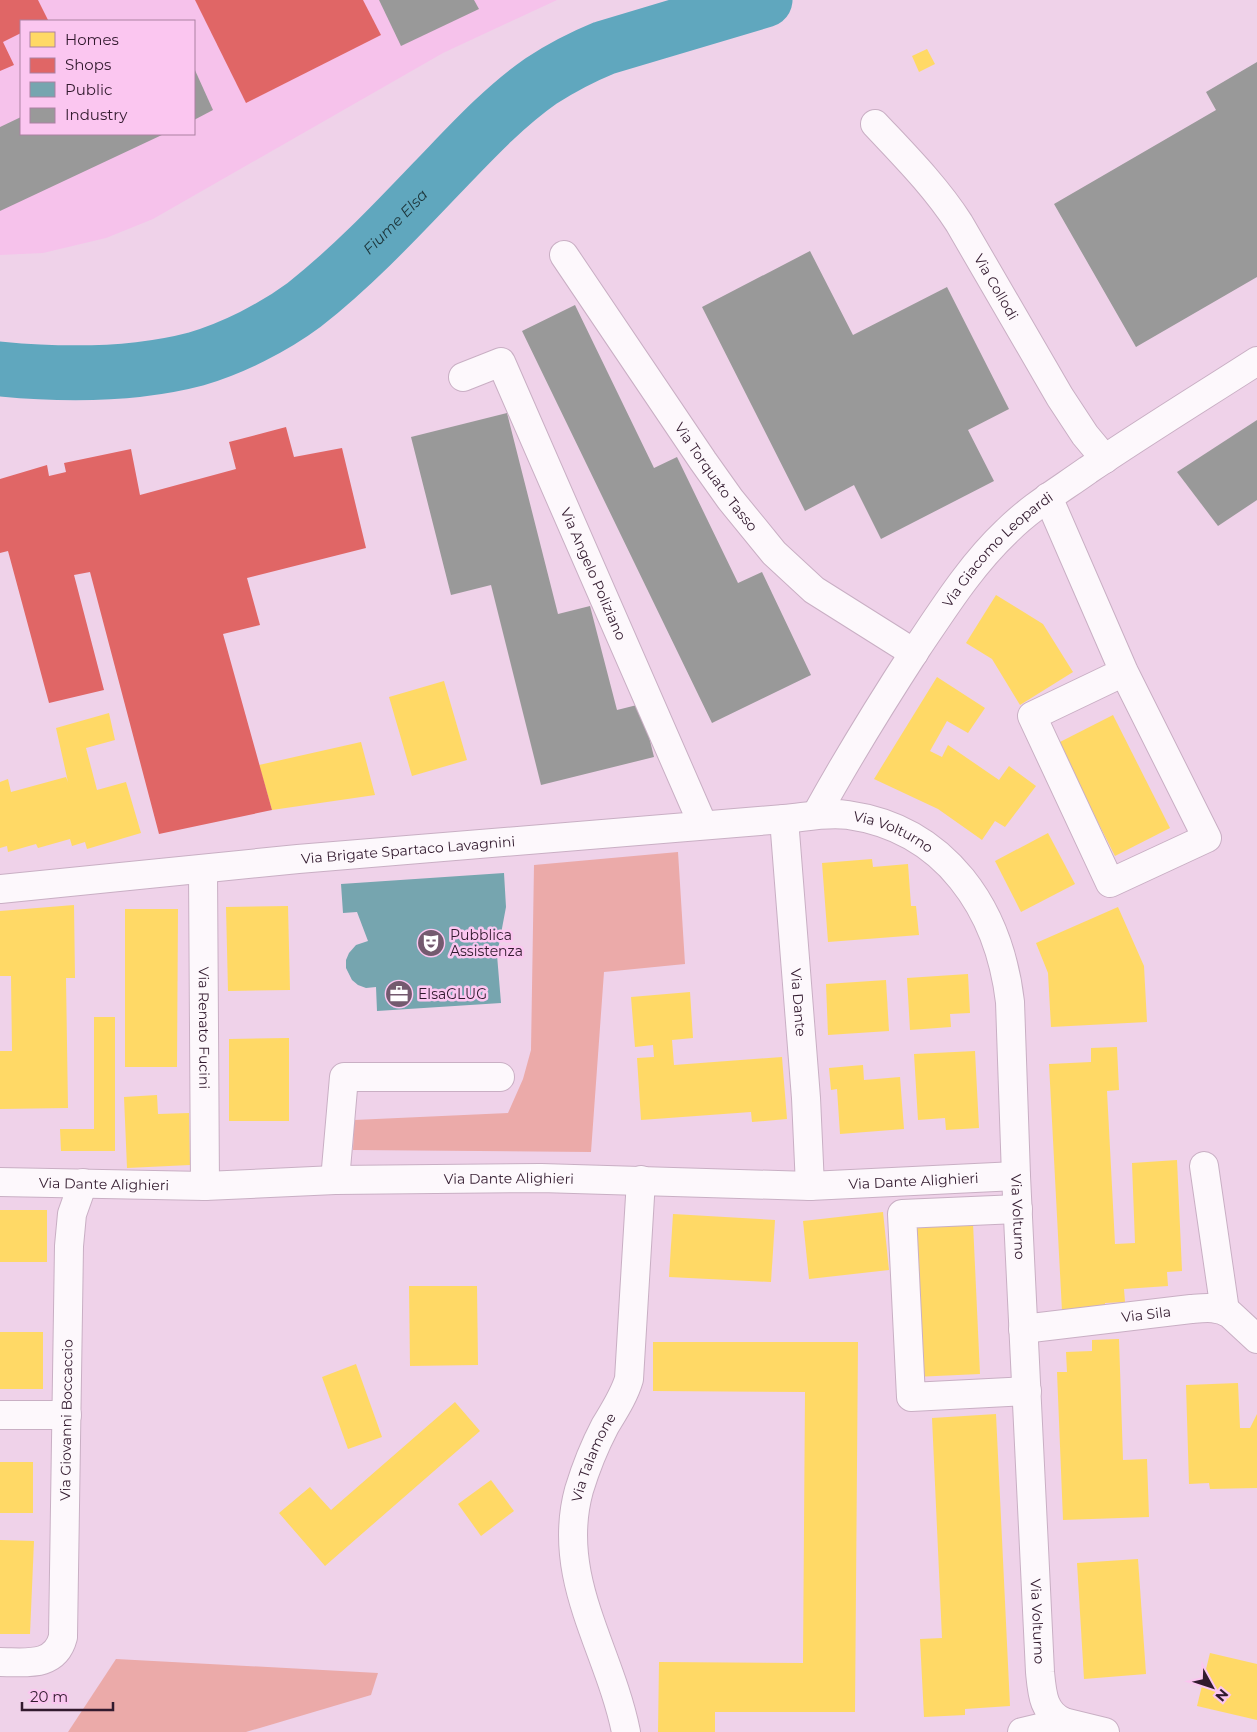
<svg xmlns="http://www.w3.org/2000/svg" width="1257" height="1732" font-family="Montserrat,sans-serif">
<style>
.built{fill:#f6c2eb;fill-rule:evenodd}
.green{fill:#ebaaa9}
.homes{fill:#ffd966}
.shops{fill:#e06666}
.public{fill:#76a5af}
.industry{fill:#999}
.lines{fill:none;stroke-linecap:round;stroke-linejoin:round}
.river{stroke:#60a7be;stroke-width:55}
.minor-casing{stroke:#c9afc4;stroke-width:30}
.minor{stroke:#fdf8fc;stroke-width:28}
.labels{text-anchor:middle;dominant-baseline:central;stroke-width:5;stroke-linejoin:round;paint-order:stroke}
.street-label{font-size:14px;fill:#321a2e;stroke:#fbc6f0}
.poi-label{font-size:14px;fill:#321a2e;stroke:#fbc6f0;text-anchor:start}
.water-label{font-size:15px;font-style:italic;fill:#1c3439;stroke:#fbc6f0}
</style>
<rect width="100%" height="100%" fill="#efd2e9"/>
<path class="built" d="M0,0H557L443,53L153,219L106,238L43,253L0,255ZM21,21H194V134H21Z"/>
<g class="green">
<polygon points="678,852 685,964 604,972 591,1152 353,1150 354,1120 508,1113 523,1079 531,1050 534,865"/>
<polygon points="116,1659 378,1673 371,1695 246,1732 68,1732"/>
</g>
<g class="homes">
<polygon points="927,49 935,64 919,72 912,56"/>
<polygon points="996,595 1043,624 1073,672 1020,705 992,659 966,643"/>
<polygon points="937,677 985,708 968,733 947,721 930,751 942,757 948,745 999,780 1009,766 1036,786 1005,827 995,821 982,840 938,809 874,779"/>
<polygon points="444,681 467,760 412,776 389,697"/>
<polygon points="109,713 115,740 86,748 97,790 126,782 141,833 87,849 85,842 72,846 70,839 38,848 36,844 8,852 7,846 0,848 0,782 8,779 11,792 66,777 68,782 56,728"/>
<polygon points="1113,715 1170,828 1115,856 1058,743"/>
<polygon points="361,742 375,795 272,810 259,765"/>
<polygon points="1048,833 1075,884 1021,912 995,861"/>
<polygon points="872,859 873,867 908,864 911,906 916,906 919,935 828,942 822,863"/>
<polygon points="74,905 75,978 66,978 68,1108 0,1109 0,1051 12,1051 11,976 0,976 0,911"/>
<polygon points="288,906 290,990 228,991 226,907"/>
<polygon points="1118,907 1144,966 1147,1022 1051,1027 1048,973 1036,943"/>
<polygon points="125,909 178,909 177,1067 125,1067"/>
<polygon points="968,974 970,1013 950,1014 951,1027 910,1030 907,978"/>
<polygon points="886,980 889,1031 828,1035 826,984"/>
<polygon points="690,992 693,1038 672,1040 674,1065 782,1057 787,1119 752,1122 751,1112 641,1120 637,1058 654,1057 653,1045 635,1047 631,997"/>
<polygon points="94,1017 115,1017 115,1151 61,1151 60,1129 94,1129"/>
<polygon points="289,1038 289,1121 229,1121 229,1039"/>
<polygon points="1117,1047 1119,1090 1107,1091 1115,1244 1135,1243 1132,1163 1177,1160 1182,1271 1167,1272 1168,1286 1124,1289 1125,1302 1105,1303 1105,1309 1062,1311 1049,1064 1091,1062 1091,1048"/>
<polygon points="975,1051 979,1128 946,1130 945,1118 918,1120 914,1054"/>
<polygon points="863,1065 864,1080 900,1077 904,1129 840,1134 837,1089 831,1090 829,1068"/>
<polygon points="157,1095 158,1114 189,1113 190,1165 127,1168 124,1097"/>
<rect x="0" y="1210" width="47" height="52"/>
<polygon points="883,1212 889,1270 809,1279 803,1221"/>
<polygon points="673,1214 775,1220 771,1282 669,1277"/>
<polygon points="973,1223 980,1374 914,1377 907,1226"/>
<polygon points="409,1286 477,1286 478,1365 410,1366"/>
<rect x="0" y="1332" width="43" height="57"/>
<polygon points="1119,1339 1123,1460 1147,1459 1149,1517 1063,1520 1057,1372 1067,1372 1066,1352 1092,1351 1092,1340"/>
<polygon points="653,1342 858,1342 855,1712 715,1712 715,1732 658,1732 659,1662 803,1663 805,1392 653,1391"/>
<polygon points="356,1364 382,1437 348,1449 322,1377"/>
<polygon points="1238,1383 1240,1428 1250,1428 1257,1414 1257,1488 1210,1489 1209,1483 1189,1484 1186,1385"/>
<polygon points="455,1402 480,1431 325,1566 279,1513 310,1487 331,1510"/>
<polygon points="996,1414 1010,1706 965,1709 965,1715 924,1717 920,1639 942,1638 932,1418"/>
<rect x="0" y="1462" width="33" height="51"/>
<polygon points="491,1480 514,1511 481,1536 458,1504"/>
<polygon points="0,1540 34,1541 30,1634 0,1634"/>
<polygon points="1138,1559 1146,1674 1084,1679 1077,1563"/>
<polygon points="1210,1653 1257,1664 1257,1720 1197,1706"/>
</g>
<g class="shops">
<polygon points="0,0 38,0 48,20 21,21 21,33 3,42 14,65 0,71"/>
<polygon points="195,0 363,0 381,35 246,103"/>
<polygon points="286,427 294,457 342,448 366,548 247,578 260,625 223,634 272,810 159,834 90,572 74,575 104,690 49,703 8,551 0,553 0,479 47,465 49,476 66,472 64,463 131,449 140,495 236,469 229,442"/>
</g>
<polygon class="public" points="504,873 506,907 497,955 501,1003 377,1011 376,987 366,988 358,985 352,980 346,968 346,960 349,953 356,945 368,941 357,912 343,913 341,884"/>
<g class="industry">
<polygon points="379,0 474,0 479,9 401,46"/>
<polygon points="1257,62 1257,277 1136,347 1054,204 1216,110 1206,92"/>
<polygon points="194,68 213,110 194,120"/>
<polygon points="21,117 21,134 164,134 0,211 0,127"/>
<polygon points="810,251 853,335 947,287 1009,409 968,430 994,481 881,539 854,485 805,511 702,307"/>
<polygon points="575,305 654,468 677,457 738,583 762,572 811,675 712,723 522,331"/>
<polygon points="507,413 558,614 590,606 617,710 641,704 654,757 541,785 491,585 451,595 411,437"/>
<polygon points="1257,420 1257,500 1218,526 1177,472"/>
</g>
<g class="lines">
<path class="river" id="s1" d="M0,369C62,375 135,375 196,359C233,348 273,328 304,305C351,268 392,225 433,182C467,147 501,109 541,81C561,68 582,57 604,48L765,0"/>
<g class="minor-casing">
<g id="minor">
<path id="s2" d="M875,124C905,156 935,186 959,223L1060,397L1085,435L1105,459"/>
<path id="s3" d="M564,255L703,461L730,499L774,553L814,590L914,653"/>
<path id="s4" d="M463,377L501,362L703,825"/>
<polyline points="1048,497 1124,672 1207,838 1110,883 1032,716 1124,672"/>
<path id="s5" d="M817,813C848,757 882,702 917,648C944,608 971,565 1007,531C1031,507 1060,490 1088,470C1144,432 1201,397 1257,361"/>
<path id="s6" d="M784,819L806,1098L810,1186"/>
<path id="s7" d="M203,870L205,1186"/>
<path id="s8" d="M0,889L298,859L784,819C806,817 826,812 848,815C946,829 999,909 1010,1002L1016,1176L1040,1672C1042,1693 1043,1713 1064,1722"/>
<polyline points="1204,1166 1225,1311"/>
<polyline points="335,1180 344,1077 500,1077"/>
<path id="s9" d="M0,1182L205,1186L335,1180L541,1178L810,1186L1016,1176"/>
<polyline points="1018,1209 902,1214 911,1397 1027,1391"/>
<path id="s10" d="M1023,1329L1191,1309C1204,1308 1218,1306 1230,1314L1257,1339"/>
<polyline points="0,1415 67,1415"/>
<path id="s11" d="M0,1662C25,1662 55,1668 63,1637L69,1246L72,1214L83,1183"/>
<path id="s12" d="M626,1732C609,1648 555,1578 579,1490C586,1467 594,1447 605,1426C614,1411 624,1396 629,1379L641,1180"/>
<polyline points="1022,1732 1064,1722 1105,1732"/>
</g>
</g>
<use href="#minor" class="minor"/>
</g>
<defs>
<g id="theatre-disc" transform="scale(1.4375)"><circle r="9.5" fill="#745a6f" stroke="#fbc6f0"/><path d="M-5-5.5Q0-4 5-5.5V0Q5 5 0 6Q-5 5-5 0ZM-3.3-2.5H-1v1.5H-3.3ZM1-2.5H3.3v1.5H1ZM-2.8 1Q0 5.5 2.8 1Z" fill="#fff"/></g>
<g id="office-disc" transform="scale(1.4375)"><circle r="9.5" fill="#745a6f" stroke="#fbc6f0"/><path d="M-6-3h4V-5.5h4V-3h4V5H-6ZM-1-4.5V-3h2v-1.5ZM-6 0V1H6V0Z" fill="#fff"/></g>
</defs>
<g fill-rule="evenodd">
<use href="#theatre-disc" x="431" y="943"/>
<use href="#office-disc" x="399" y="994"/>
</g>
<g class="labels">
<g class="street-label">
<text stroke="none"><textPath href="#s2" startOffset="204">Via Collodi</textPath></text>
<text stroke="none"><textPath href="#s3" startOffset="269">Via Torquato Tasso</textPath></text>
<text stroke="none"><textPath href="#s5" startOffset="321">Via Giacomo Leopardi</textPath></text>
<text stroke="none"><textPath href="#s4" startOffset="272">Via Angelo Poliziano</textPath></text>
<text stroke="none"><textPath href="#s8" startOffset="900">Via Volturno</textPath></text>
<text stroke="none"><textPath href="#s8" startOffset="410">Via Brigate Spartaco Lavagnini</textPath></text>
<text stroke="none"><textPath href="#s6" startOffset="184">Via Dante</textPath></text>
<text stroke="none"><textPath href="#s7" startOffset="158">Via Renato Fucini</textPath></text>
<text stroke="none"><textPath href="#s9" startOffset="509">Via Dante Alighieri</textPath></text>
<text stroke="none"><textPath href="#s9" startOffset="914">Via Dante Alighieri</textPath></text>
<text stroke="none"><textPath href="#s9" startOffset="104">Via Dante Alighieri</textPath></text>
<text stroke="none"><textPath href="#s8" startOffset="1334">Via Volturno</textPath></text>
<text stroke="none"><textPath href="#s10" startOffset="124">Via Sila</textPath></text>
<text stroke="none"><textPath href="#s11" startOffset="292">Via Giovanni Boccaccio</textPath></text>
<text stroke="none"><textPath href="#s12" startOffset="286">Via Talamone</textPath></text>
<text stroke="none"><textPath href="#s8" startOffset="1739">Via Volturno</textPath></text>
</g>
<g class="poi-label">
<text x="450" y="935">Pubblica<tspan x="450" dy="16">Assistenza</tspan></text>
<text x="418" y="994">ElsaGLUG</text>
</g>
<g class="water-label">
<text stroke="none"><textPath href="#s1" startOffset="442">Fiume Elsa</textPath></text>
</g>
</g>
<rect x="20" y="20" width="175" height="115" fill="#fbc6f0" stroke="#ab81a2"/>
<rect x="30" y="32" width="25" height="15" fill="#ffd966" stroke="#ab81a2"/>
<text x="65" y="45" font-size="15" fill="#321a2e">Homes</text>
<rect x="30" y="58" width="25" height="15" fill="#e06666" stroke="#ab81a2"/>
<text x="65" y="70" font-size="15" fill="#321a2e">Shops</text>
<rect x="30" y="82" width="25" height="15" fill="#76a5af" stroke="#ab81a2"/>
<text x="65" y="95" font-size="15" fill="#321a2e">Public</text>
<rect x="30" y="108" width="25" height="15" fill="#999999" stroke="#ab81a2"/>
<text x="65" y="120" font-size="15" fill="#321a2e">Industry</text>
<g transform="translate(1212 1687) rotate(130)" stroke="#fbc6f0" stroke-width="4" paint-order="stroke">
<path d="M0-4L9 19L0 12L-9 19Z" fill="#321a2e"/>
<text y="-8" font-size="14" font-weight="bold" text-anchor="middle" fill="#321a2e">N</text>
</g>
<path d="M22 1702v8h91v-8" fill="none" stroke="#321a2e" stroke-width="2.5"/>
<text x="30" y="1702" font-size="15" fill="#321a2e" stroke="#fbc6f0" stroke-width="4" paint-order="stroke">20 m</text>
</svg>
